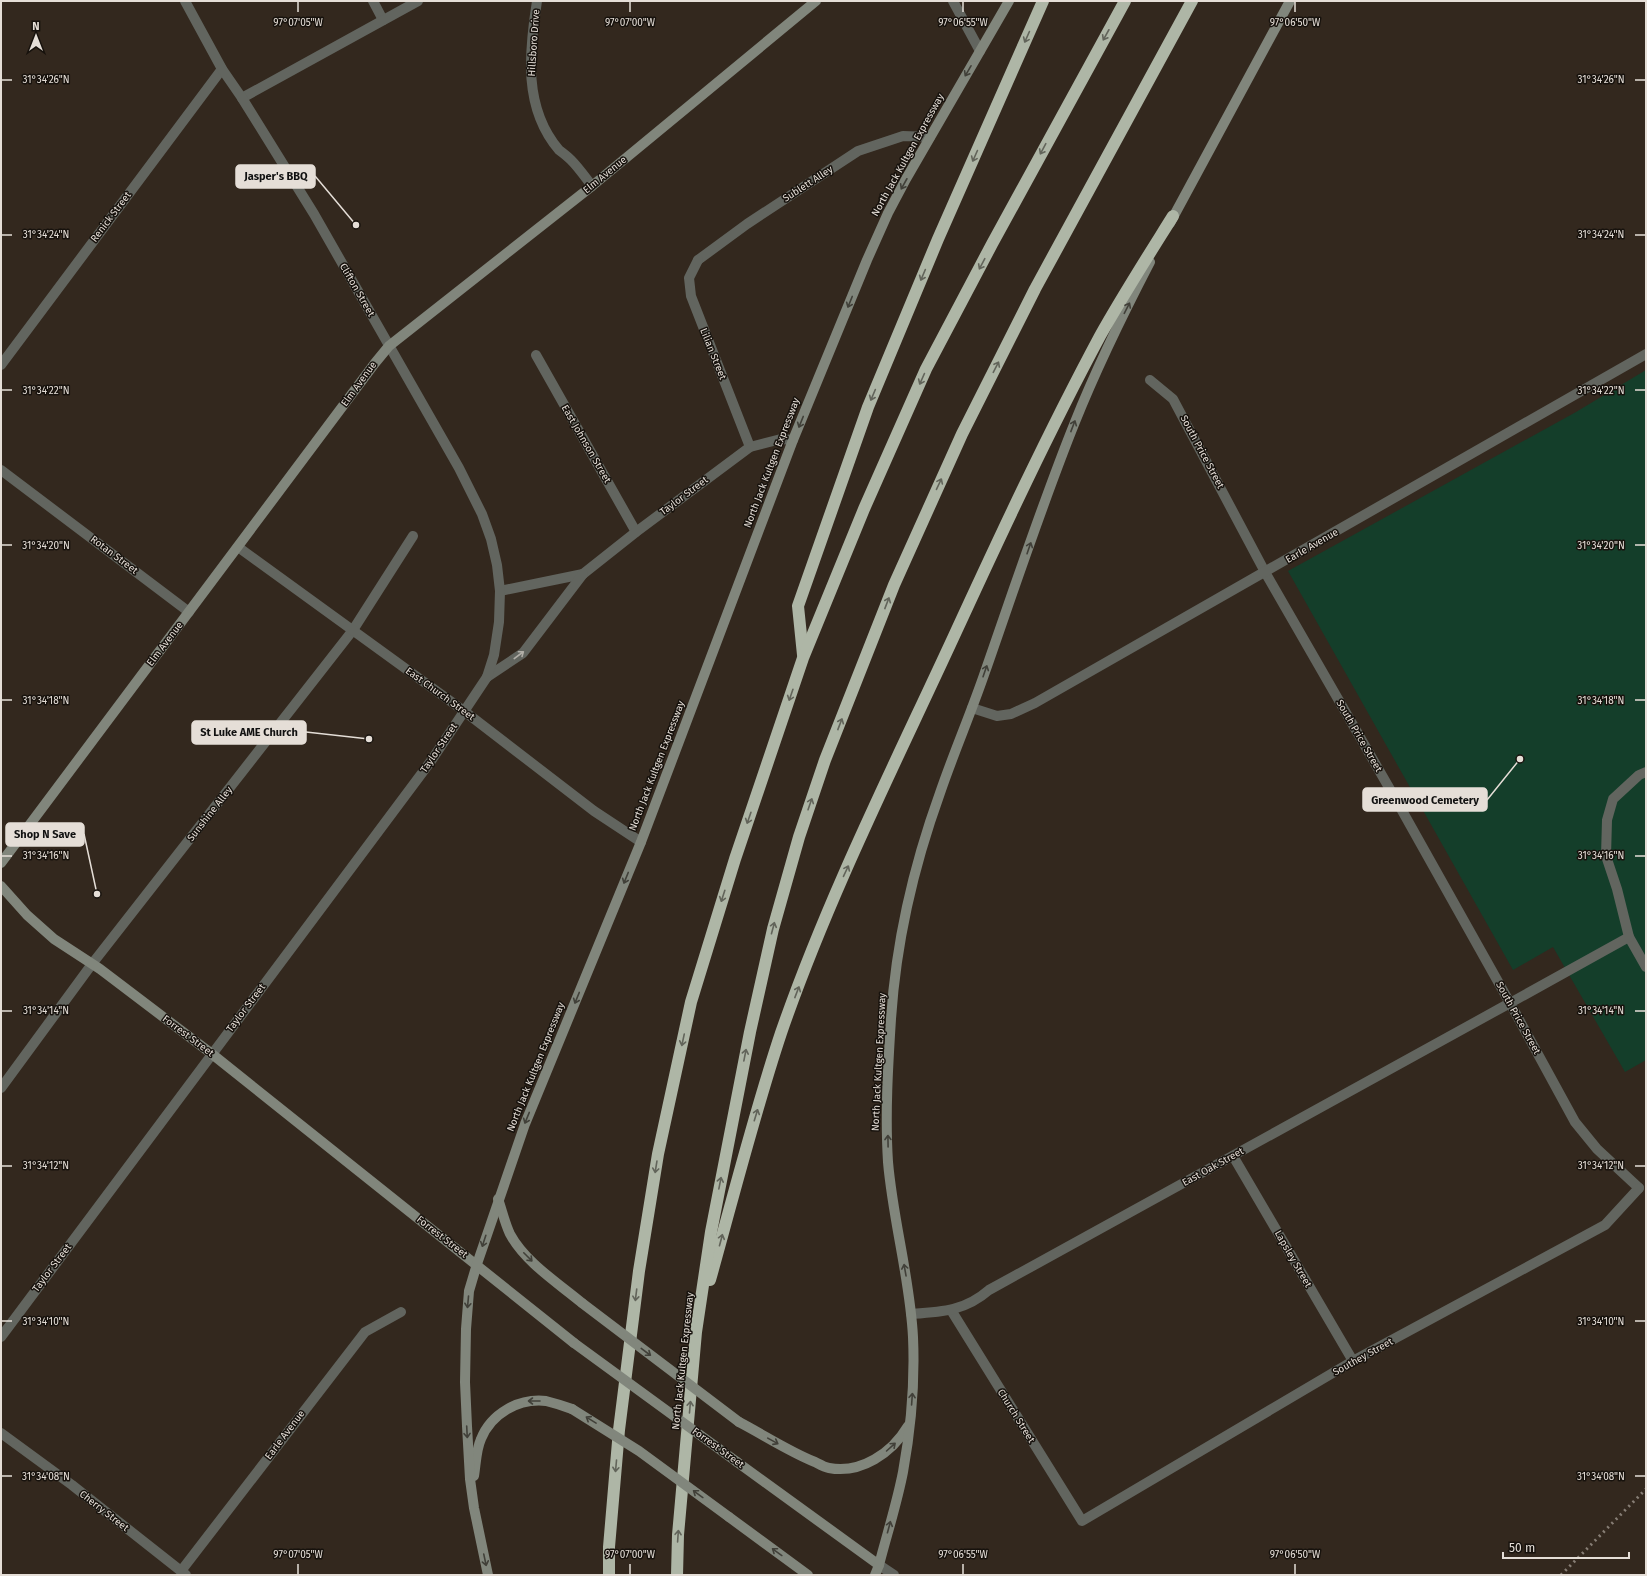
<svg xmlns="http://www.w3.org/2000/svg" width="1647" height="1576" font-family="'Fira Sans',sans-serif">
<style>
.green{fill:#143e2a}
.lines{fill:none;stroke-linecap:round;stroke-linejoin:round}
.service{stroke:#62655f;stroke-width:10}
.minor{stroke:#62655f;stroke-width:10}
.tertiary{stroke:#62655f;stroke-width:10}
.secondary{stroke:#81867c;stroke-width:10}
.motorway{stroke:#aeb6a6;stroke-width:12}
.rail{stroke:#877e75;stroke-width:3;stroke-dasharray:2 4;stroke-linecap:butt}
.secondary-bridge{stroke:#81867c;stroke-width:10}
.oneway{stroke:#62645a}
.oneway2{stroke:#414039}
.oneway3{stroke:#b1aea7}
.ticks{fill:none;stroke:#e5ded7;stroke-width:1.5}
.labels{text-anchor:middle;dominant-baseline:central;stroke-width:3;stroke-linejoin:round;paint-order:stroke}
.street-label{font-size:10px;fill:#e5ded7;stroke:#17120d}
.ticks-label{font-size:10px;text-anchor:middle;fill:#e5ded7;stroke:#17120d;stroke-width:3;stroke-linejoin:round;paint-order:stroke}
.leader{fill:none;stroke:#e5ded7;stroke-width:1.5}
.callout-dot{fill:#e5ded7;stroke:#17120d;stroke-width:1.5}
.callout{fill:#e5ded7;stroke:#e5ded7;stroke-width:1.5}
.callout-label{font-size:11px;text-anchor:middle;font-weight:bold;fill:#111}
</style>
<rect width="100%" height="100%" fill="#33281e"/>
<polygon class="green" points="1646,370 1646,1060 1625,1072 1553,947 1513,970 1288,571 1576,412"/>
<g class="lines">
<g class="service">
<polyline points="698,260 747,224 858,151 903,136 930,137"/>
<polyline points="1,470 189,612"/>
<polyline points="1646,772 1639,775 1613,799 1607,820 1606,856 1617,889 1629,937 1646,967"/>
<polyline points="1510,1003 1629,937"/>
<polyline points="1,1088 92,964 353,630 413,536"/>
</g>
<g class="minor">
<polyline points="373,1 383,20"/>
<polyline points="953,1 980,51"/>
<polyline points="242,98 418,1"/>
<polyline points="698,260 689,278 691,296 750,447"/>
<polyline points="536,355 636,532"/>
<polyline points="1,365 222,69"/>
<polyline points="1150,380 1173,399 1265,572 1395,798 1510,1003 1575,1122 1597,1149 1639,1188"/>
<polyline points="238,547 464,711 594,811 641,842"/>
<polyline points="500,591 583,574 636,532 750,447 781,439 793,440"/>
<polyline points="487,677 523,653 583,574"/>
<polyline points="972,708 997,716 1011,714 1035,703 1646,354"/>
<polyline points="1233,1156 1353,1361"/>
<polyline points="951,1310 1082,1521 1353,1361 1605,1225 1639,1188"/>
<path d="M911,1314C942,1312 965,1311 989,1290L1510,1003"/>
<polyline points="1,1433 72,1485 186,1575"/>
<polyline points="181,1571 365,1332 401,1312"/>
</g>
<g class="tertiary">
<path d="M537,1C529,52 523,108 559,150C563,153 567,156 571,160C579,168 585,177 592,186"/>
<polyline points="1,1337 431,761 487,677 494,655 499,622 500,591 497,565 491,539 482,514 459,468 314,214 242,98 222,69 185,1"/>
<polyline points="879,1565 894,1575"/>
</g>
<g class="secondary">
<polyline points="1170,223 1290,1"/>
<polyline points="1,863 375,363 389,346 592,186 816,1"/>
<polyline points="1,886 27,915 54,939 100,969 212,1054 574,1343"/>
<path d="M498,1199C502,1210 505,1224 510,1234C525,1262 558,1283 582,1303"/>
<path d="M739,1422C764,1435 788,1451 815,1462C819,1464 824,1467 829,1468C861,1474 892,1453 908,1426"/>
<polyline points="737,1462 879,1565"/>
<path d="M474,1476C476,1464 476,1450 481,1439C491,1414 518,1398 546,1401C554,1403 564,1406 572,1409"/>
<polyline points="729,1517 808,1575"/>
<polyline points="488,1575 474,1508 470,1479 467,1426 465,1382 466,1329 469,1291 477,1264 525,1124 641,842 793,440 867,260 888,213 906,179 1009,1"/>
<path d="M875,1575L879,1565C887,1534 897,1503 903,1472C911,1428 915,1382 913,1337C910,1278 893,1221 888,1162C885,1115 888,1066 891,1019C896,942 914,865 940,793C954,752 971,713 985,672C1014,589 1042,504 1075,422C1097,367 1123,314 1150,262"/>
</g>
<g class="motorway">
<polyline points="803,655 798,606 868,407 938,239 1043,1"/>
<path d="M710,1280C733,1198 754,1114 781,1033C828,897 894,766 954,636C1000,536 1048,433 1100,336C1123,295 1148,256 1173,216"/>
<polyline points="609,1575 609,1547 619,1430 639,1271 658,1154 691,1002 735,859 803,658 864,509 926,369 992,244 1125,1"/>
<polyline points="677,1575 678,1535 696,1332 711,1232 750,1032 773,929 799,837 825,760 894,585 962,434 1035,289 1192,1"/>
</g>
<polyline class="rail" points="1561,1575 1646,1489"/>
<g class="secondary-bridge">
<polyline points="582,1303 739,1422"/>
<polyline points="574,1343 737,1462"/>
<polyline points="572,1409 639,1451 729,1517"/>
</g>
</g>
<defs><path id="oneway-shaft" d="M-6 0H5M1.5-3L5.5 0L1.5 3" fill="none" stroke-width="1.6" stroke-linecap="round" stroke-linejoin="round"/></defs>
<g class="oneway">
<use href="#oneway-shaft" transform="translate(1106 35) rotate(119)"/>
<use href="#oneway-shaft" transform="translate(1027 37) rotate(114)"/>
<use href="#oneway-shaft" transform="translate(1043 149) rotate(118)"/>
<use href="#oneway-shaft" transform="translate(975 156) rotate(114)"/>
<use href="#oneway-shaft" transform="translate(982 264) rotate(118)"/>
<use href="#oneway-shaft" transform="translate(923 275) rotate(113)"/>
<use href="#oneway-shaft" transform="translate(996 367) rotate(-63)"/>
<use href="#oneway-shaft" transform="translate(922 379) rotate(114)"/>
<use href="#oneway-shaft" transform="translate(873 395) rotate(113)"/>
<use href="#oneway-shaft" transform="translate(939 484) rotate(-65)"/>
<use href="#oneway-shaft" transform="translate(887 603) rotate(-69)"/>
<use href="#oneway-shaft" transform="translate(791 695) rotate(109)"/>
<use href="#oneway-shaft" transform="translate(840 724) rotate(-69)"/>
<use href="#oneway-shaft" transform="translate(810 804) rotate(-71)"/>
<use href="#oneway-shaft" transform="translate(749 818) rotate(109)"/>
<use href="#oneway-shaft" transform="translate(846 871) rotate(-65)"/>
<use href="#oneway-shaft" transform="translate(723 896) rotate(108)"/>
<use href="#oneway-shaft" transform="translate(773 928) rotate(-75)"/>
<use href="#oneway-shaft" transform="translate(797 992) rotate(-69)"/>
<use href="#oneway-shaft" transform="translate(683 1040) rotate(102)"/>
<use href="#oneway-shaft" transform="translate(745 1055) rotate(-79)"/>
<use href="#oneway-shaft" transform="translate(756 1115) rotate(-73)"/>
<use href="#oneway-shaft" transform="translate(656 1167) rotate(99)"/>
<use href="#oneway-shaft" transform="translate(720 1183) rotate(-79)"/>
<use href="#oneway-shaft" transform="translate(721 1240) rotate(-75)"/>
<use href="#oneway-shaft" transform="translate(636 1295) rotate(97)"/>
<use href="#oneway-shaft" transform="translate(690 1407) rotate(-85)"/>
<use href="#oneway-shaft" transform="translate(616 1466) rotate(95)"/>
<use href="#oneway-shaft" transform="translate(678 1536) rotate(-86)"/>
</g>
<g class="oneway2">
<use href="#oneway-shaft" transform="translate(968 71) rotate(120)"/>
<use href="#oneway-shaft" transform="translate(904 184) rotate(119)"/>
<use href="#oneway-shaft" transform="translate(850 302) rotate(112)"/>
<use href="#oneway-shaft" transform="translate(1127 308) rotate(-63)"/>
<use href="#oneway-shaft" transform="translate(801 422) rotate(112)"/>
<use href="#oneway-shaft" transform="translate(1073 426) rotate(-69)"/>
<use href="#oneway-shaft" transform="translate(1029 548) rotate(-71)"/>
<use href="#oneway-shaft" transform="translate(985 671) rotate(-71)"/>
<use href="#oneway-shaft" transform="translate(626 878) rotate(112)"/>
<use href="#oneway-shaft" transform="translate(577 998) rotate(112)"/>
<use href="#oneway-shaft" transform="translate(527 1118) rotate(112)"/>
<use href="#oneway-shaft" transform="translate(888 1141) rotate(-91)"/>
<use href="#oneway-shaft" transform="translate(484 1241) rotate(108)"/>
<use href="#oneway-shaft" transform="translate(528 1257) rotate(45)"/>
<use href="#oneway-shaft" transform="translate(905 1270) rotate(-100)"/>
<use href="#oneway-shaft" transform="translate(468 1302) rotate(95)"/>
<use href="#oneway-shaft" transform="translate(646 1352) rotate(37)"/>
<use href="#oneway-shaft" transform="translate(912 1399) rotate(-86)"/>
<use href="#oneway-shaft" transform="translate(534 1401) rotate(180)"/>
<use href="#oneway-shaft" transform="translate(591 1420) rotate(-148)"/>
<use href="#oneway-shaft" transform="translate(467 1432) rotate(87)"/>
<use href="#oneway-shaft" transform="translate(773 1441) rotate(29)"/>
<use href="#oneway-shaft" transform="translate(891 1447) rotate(-42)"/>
<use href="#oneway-shaft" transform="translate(698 1494) rotate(-144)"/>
<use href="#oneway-shaft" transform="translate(889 1527) rotate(-75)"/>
<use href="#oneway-shaft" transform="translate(777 1552) rotate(-144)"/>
<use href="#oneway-shaft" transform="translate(485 1560) rotate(78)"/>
</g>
<use class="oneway3" href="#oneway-shaft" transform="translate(519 655) rotate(-37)"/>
<path class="ticks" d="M298,2V12M630,2V12M963,2V12M1295,2V12M2,80H12M1635,80H1645M2,235H12M1635,235H1645M2,390H12M1635,390H1645M2,545H12M1635,545H1645M2,700H12M1635,700H1645M2,856H12M1635,856H1645M2,1011H12M1635,1011H1645M2,1166H12M1635,1166H1645M2,1321H12M1635,1321H1645M2,1476H12M1635,1476H1645M298,1564V1574M630,1564V1574M963,1564V1574M1295,1564V1574"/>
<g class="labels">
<g class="street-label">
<text transform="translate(534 43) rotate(-86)">Hillsboro Drive</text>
<text transform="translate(908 155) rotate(-61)">North Jack Kultgen Expressway</text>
<text transform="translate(605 175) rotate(-39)">Elm Avenue</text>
<text transform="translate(808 184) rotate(-33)">Sublett Alley</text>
<text transform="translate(111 217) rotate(-53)">Renick Street</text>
<text transform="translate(357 290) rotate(60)">Clifton Street</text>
<text transform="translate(713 354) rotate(68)">Lilian Street</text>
<text transform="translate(359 384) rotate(-54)">Elm Avenue</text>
<text transform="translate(586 444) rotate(60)">East Johnson Street</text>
<text transform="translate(1202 452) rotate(62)">South Price Street</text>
<text transform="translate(772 463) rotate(-69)">North Jack Kultgen Expressway</text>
<text transform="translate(684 496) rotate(-37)">Taylor Street</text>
<text transform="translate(1312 546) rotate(-30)">Earle Avenue</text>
<text transform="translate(114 555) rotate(37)">Rotan Street</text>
<text transform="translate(165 644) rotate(-53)">Elm Avenue</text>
<text transform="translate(440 694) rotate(36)">East Church Street</text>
<text transform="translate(1359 736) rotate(60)">South Price Street</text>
<text transform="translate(439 748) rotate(-56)">Taylor Street</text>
<text transform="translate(657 766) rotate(-69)">North Jack Kultgen Expressway</text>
<text transform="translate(210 814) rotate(-52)">Sunshine Alley</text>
<text transform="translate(246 1008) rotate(-53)">Taylor Street</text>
<text transform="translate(1518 1018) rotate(61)">South Price Street</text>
<text transform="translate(188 1036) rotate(37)">Forrest Street</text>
<text transform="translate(879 1062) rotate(-87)">North Jack Kultgen Expressway</text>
<text transform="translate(536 1067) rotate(-68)">North Jack Kultgen Expressway</text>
<text transform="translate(1213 1167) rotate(-29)">East Oak Street</text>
<text transform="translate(442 1237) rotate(38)">Forrest Street</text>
<text transform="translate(1293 1259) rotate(60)">Lapsley Street</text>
<text transform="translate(52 1268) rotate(-53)">Taylor Street</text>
<text transform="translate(1363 1357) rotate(-29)">Southey Street</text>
<text transform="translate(683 1361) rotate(-84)">North Jack Kultgen Expressway</text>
<text transform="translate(1016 1416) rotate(58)">Church Street</text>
<text transform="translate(285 1435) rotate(-53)">Earle Avenue</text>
<text transform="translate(718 1448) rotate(36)">Forrest Street</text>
<text transform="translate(104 1511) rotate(38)">Cherry Street</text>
</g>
</g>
<g class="ticks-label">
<text x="298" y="26">97°07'05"W</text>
<text x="630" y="26">97°07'00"W</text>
<text x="963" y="26">97°06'55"W</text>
<text x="1295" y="26">97°06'50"W</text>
<text x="46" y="83">31°34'26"N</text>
<text x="1601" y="83">31°34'26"N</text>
<text x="46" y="238">31°34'24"N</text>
<text x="1601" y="238">31°34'24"N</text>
<text x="46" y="394">31°34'22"N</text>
<text x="1601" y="394">31°34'22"N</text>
<text x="46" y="549">31°34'20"N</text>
<text x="1601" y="549">31°34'20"N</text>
<text x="46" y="704">31°34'18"N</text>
<text x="1601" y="704">31°34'18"N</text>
<text x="46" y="859">31°34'16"N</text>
<text x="1601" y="859">31°34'16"N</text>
<text x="46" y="1014">31°34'14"N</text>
<text x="1601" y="1014">31°34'14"N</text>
<text x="46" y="1169">31°34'12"N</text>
<text x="1601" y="1169">31°34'12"N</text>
<text x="46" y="1325">31°34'10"N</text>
<text x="1601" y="1325">31°34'10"N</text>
<text x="46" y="1480">31°34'08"N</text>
<text x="1601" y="1480">31°34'08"N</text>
<text x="298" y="1558">97°07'05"W</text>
<text x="630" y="1558">97°07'00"W</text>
<text x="963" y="1558">97°06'55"W</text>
<text x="1295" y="1558">97°06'50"W</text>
</g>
<path class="leader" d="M356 225L315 176M369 739L306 732M1520 759L1487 800M97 894L84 834"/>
<g class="callout-dot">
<circle cx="356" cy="225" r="4"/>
<circle cx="369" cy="739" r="4"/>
<circle cx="1520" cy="759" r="4"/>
<circle cx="97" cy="894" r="4"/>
</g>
<g class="callout">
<rect x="236" y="165" width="79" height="23" rx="4"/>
<rect x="192" y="721" width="114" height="23" rx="4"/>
<rect x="1363" y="788" width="124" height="23" rx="4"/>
<rect x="6" y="823" width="78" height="23" rx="4"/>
</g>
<g class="callout-label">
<text x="276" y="180">Jasper's BBQ</text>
<text x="249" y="736">St Luke AME Church</text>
<text x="1425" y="804">Greenwood Cemetery</text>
<text x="45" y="838">Shop N Save</text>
</g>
<rect width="1647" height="1576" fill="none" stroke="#e5ded7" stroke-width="4"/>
<g transform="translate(36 36)" stroke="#17120d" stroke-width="3" paint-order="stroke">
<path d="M0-3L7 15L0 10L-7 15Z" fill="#e5ded7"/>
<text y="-6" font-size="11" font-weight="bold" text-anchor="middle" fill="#e5ded7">N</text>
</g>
<path d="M1503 1552v6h126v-6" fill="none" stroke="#e5ded7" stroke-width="2"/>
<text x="1509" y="1552" font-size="12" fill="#e5ded7" stroke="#17120d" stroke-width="3" paint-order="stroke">50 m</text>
</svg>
